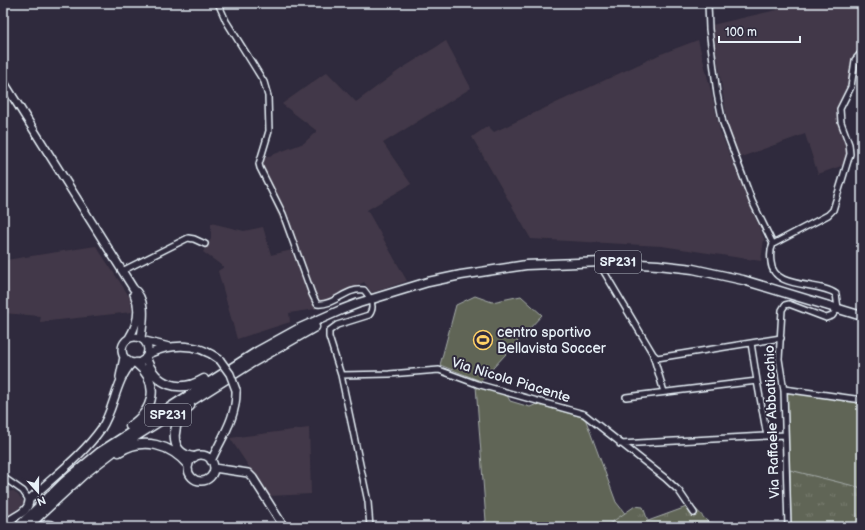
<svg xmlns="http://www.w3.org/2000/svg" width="865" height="530" viewBox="0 0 865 530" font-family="'Balsamiq Sans',sans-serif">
<defs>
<pattern id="park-tufts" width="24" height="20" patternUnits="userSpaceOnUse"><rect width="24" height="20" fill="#616557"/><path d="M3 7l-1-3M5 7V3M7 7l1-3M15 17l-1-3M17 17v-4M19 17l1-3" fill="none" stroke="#787c70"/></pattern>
</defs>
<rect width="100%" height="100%" fill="#2f2a3d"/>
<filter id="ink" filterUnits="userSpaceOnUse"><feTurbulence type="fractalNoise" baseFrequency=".025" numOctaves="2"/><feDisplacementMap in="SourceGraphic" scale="8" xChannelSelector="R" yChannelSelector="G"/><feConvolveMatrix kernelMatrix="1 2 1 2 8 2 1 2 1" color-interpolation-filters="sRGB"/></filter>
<g filter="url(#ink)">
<path fill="#433948" d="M776,3h86v52l-11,6 -2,22 -13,31 11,36 -3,15 -26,9 -13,-40 -67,24 -10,-32 -16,-101 65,-15z
M698,40l13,51 9,40 44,108 -3,22 -99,-15 -131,-7 -59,-102 16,-11 6,6 167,-78z
M446,41l25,47 -88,55 28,41 -44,26 40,71 -35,12 -8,-11 -49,27 -26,4 1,9 -53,17 -19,-68 6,-4 -21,-15 8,-13v-16l33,8 19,-4 8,28 21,-5 -36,-89 48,-18 13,-12 -35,-27 45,-32 29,30 45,-33z
M96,246l35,53 1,13 -92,10 1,-6 -38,-3v-54l3,1z
M309,428l2,66 -43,2 -38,-58z
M14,491l11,11 -11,11 -11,7v-28z"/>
<path fill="#616557" stroke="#a4aba8" d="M475,296l17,6 29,-6 21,19 -61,66 -41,-16 16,-60z
M476,386l31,9 3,6 20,6 7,-3 48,14 31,84 11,14 -18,11h-139l16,-6z
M787,392l75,11v93l-73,-15z"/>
<path fill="url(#park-tufts)" stroke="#a4aba8" d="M790,470l72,18v39h-71z
M692,505l16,17 21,5h-124l30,-21 8,1 5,14z"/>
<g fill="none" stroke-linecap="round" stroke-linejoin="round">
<g stroke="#e8f1f8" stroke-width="8">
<path id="street" d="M218,3l8,18 38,61 4,14 1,35 -10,33 1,4 23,46 29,80 5,10c18,2 29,-17 47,-14 6,7 12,16 5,25l-32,10 -8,6v6l12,38
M708,3l1,26 8,65 6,29 29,78 21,43c-3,6 -3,11 -2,18 2,28 48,19 65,32l2,14 -6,8 -6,2 -37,-14 -4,1 -3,5 -3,49 5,32 4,136
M773,244l55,-29 5,-5 17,-56 -1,-10 -8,-22 -1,-13 11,-22 4,-27 7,-8
M603,262v8l50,84 4,4 124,-20
M122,271l66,-33 6,1 11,5
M751,343l6,38
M653,355l11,37
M784,389l78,11
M626,397l131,-16 10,55
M620,444l165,-9
M3,477l20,14 6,9
M39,527c4,-4 8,-4 13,-3l2,3
M370,527l-2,-25 -27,-127 48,-1 50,-4 38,14 107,30 81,64 14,13 15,22"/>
</g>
<g stroke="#e8f1f8" stroke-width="10">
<path id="secondary" d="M3,81l130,207c15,13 10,33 8,50
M122 350a13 13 0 1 1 26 0a13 13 0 1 1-26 0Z
M129,338c8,-13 12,-29 5,-44
M145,341l24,6
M148,354c25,-11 50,-11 72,6
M120,377l4,-20
M188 468a13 13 0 1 1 26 0a13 13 0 1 1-26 0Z
M211,461c11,-24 26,-44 25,-71
M214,468l34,5 5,5 31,49
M3,527c6,-11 26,-12 26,-27 24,-23 53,-44 72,-71 14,-21 14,-48 31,-66"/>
</g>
<g stroke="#e8f1f8" stroke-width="11">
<path id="primary" d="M146,358c9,27 33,36 58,21
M190,406c-18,13 -24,48 4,51
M130,426c24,-16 31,-43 6,-63
M119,452c24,-16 52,-7 69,13
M18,527l46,-45 36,-30 158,-101 40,-22 43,-19 18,-7 69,-21 33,-7 65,-10 77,-3 55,3 35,4 50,11 119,36
M27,527l56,-52 39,-30 128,-81 65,-37"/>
</g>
<use href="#street" stroke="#2f2a3d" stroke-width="5"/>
<use href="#secondary" stroke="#2f2a3d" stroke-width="7"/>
<use href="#primary" stroke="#2f2a3d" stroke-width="8"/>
<g stroke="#e8f1f8" stroke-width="10" stroke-linecap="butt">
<path id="secondary-bridge" d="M220,360l10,14 6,16"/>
</g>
<use href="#secondary-bridge" stroke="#2f2a3d" stroke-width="7"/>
</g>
</g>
<defs>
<g id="stadium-ring" transform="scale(1)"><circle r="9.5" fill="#2f2a3d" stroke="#ffd166" stroke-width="1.5"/><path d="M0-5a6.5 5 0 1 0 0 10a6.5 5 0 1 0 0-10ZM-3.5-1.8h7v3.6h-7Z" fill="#ffd166"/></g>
</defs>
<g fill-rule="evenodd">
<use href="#stadium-ring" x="483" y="340"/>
</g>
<g text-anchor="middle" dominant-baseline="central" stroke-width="4" stroke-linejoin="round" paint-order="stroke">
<g fill="#2f2a3d" stroke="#b0b5c0" stroke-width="1">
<rect x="595" y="251" width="46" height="22" rx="3"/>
<rect x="145" y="404" width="46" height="22" rx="3"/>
</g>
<g font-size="13" font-weight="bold" fill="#e8f1f8">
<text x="618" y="262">SP231</text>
<text x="168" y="415">SP231</text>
</g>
<g font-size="14" fill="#e8f1f8" stroke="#2f2a3d" text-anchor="start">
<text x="497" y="332">centro sportivo<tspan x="497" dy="16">Bellavista Soccer</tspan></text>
</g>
<g font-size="14" fill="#e8f1f8" stroke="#2f2a3d">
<text transform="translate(511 380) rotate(17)">Via Nicola Piacente</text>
<text transform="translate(772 422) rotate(-92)">Via Raffaele Abbaticchio</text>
</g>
</g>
<rect width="865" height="530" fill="none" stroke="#2f2a3d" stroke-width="16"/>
<rect x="8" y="8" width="849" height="514" fill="none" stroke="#e8f1f8" stroke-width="1.5" filter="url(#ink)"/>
<g transform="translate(38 492) rotate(159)" stroke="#2f2a3d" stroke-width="3" paint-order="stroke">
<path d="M0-3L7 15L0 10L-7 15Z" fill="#e8f1f8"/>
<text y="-6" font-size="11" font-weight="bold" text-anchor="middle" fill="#e8f1f8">N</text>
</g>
<path d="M719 36v6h81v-6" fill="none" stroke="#e8f1f8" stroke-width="2"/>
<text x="725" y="36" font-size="12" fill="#e8f1f8" stroke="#2f2a3d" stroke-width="3" paint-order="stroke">100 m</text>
</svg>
